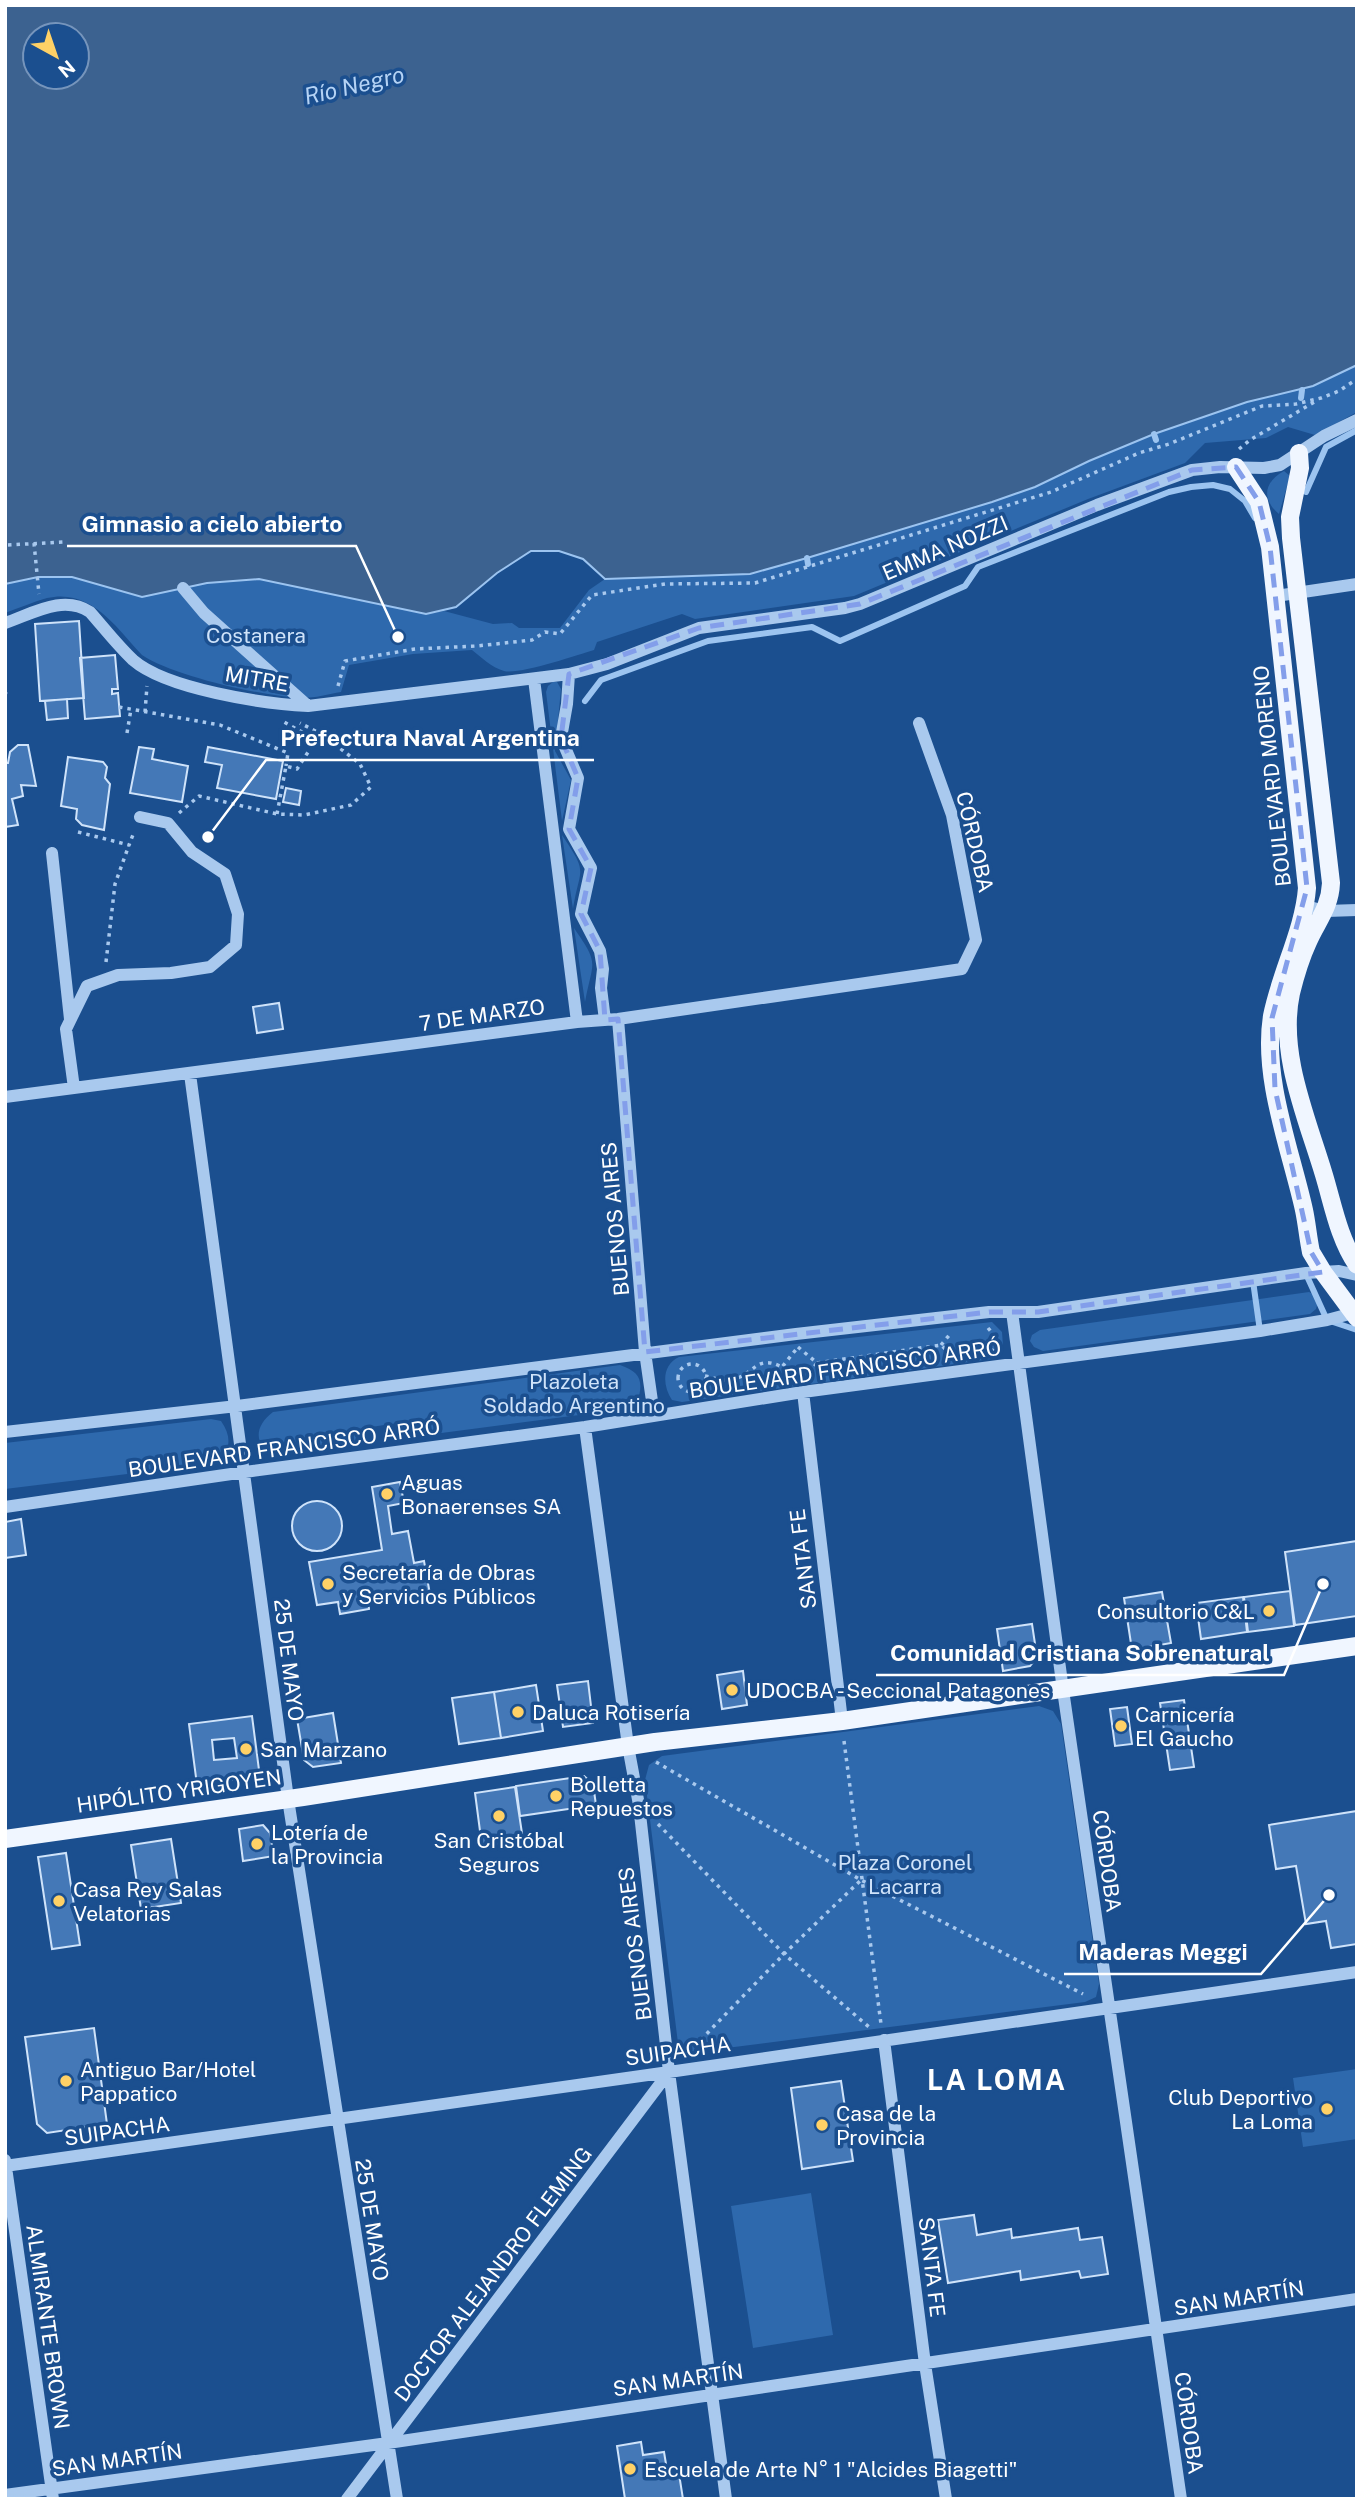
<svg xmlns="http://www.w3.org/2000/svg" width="1362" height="2504" viewBox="0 0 1362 2504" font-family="'Public Sans',sans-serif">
<rect width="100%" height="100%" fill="#1b4f8f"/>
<path fill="#2e69ad" d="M1357,365v47l-42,23 -27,-8 -22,11 -61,5 -20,20 -97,36 -234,97 -159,23 -13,-5 -85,28 -3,8c-17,5 -75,25 -90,21 -13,-4 -22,-13 -32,-21l-59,4 -64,11 -8,27c-12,2 -26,6 -38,6 -38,-1 -130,-22 -161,-43 -26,-28 -51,-67 -95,-57 -14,4 -28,10 -42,15v-29l33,-7h34l70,20 65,-14 52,-4 167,35 18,-3 49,13 19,-1 7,5h41l29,-38 16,-11 145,-5 57,-16 185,-56 43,-15 54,-26 65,-27 93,-32 66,-16z
M1284,471l6,5 -11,38c-18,-15 -15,-32 5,-43z
M553,682h4l4,7 -6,62 16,29 -9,41 -16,-129 2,-6z
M562,835c27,40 18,31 11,74z
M574,928c26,38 19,31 11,74z
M1309,1292l6,3 3,7 -2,7 -6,5 -267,37 -9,-4 -4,-6 2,-6 8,-5z
M992,1322l10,10 1,14 -12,13 -309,43 -10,-2c-10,-15 -10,-35 7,-43z
M620,1365c21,7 24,17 17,38l-12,6 -214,28 -7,-15 -46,7 -3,16 -76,10c-26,-7 -26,-28 -6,-43z
M211,1419l10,2c11,16 10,29 -4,42l-212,26v-46z
M1039,1706l14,5 8,13 38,260 -3,13 -11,5 -390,50 -11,-2 -6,-7 -33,-263 4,-15 13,-9z
M1357,2069v70l-54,8 -10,-69z
M811,2193l22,142 -80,13 -22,-142z"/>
<path fill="#3c6290" stroke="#9cc4f0" stroke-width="2" fill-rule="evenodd" d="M5,5h1352v360l-44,21 -66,16 -93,32 -65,27 -54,26 -43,15 -185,56 -57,16 -145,5 -22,-20 -24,-8h-28l-34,22 -41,34 -30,7 -167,-35 -52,4 -65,14 -70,-20h-34l-33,7zM35,35h42v42h-42z"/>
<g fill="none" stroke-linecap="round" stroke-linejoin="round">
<path stroke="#9cc4f0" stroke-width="6" d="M1301,398l1,-8
M1154,434l2,6
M1306,492l20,-45 31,-17
M807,558l1,6
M585,701l16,-21 107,-39 104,-14 28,14 125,-55 13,-19 191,-75 22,-5 22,-2 17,4 15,12 10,17
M1306,1274l21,46 30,10
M1253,1281l7,50"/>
</g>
<path fill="#4478b7" stroke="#cfe3fa" stroke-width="2" fill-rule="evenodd" d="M79,621l5,77 -44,3 -5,-77z
M115,655l3,34h-6v5l6,-1 2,23 -35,3 -5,-61z
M67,699l1,19 -21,2 -2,-19z
M18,745h10l8,41 -15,-1 2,11 -11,3 6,26 -13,2v-64h3l2,-11z
M139,747l15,2 -2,10 36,7 -6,36 -52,-9z
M208,747l75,14 -7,38 -59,-11 5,-23 -17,-3z
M68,757l35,5 4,5 -2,11 5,6 -6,46 -22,-5 -6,-6 1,-10 -16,-3z
M286,788l15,3 -2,14 -16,-3z
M279,1003l4,26 -26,4 -4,-26z
M400,1482l4,21 -16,3 4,28 16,-3 6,32 10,-2 7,39 -31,5 -2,-10 -30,5 1,9 -29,5 -2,-12 -21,3 -8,-43 73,-12 -10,-63z
M292 1526a25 25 0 1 1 50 0a25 25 0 1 1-50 0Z
M21,1519l5,36 -21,3v-36z
M1357,1541v75l-62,9 -10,-73z
M1290,1591l4,35 -46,6 -4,-35z
M1162,1592l9,51 -39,7 -8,-52z
M1243,1597l4,35 -46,7 -5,-36z
M1032,1624l5,33 -7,9 -27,5 -6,-42z
M743,1671l4,34 -25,4 -5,-34z
M588,1681l5,42 -30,4 -6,-42z
M536,1685l7,46 -42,7 -7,-46z
M494,1692l7,46 -42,6 -7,-46z
M1184,1700l10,67 -24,3 -10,-67z
M1127,1707l5,37 -17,2 -5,-37z
M333,1713l8,50 -28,4 -9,-7 -7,-41z
M252,1716l7,54 -6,7 -56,8 -8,-61zM234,1738l3,20 -23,2 -2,-20z
M584,1776l9,8 3,21 -76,11 -4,-30z
M515,1787l8,53 -41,6 -7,-53z
M1357,1811v133l-26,4 -5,-27 -20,3 -10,-58 -20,3 -7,-44z
M263,1825l7,8 4,23 -31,5 -4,-32z
M171,1839l10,64 -40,6 -10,-64z
M66,1853l14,92 -28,4 -14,-92z
M94,2028l13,96 -60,9 -10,-9 -12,-87z
M841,2081l12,80 -51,8 -11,-81z
M974,2215l3,20 34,-6 1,9 66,-10 2,12 22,-3 6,37 -27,4 -2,-7 -58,9 -1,-9 -72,12 -10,-63z
M641,2442l2,13 21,-3 4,24 11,-2 4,25h-58l-8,-53z"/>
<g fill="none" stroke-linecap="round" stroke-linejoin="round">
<path stroke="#a9c9ee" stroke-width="3.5" stroke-dasharray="3.5 5" stroke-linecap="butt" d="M1239,449l11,-9 66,-39
M34,543l5,51
M8,545l56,-3
M338,686l7,-25 70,-12 62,-3 55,-6 13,-8 15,2 32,-39 73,-11 90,-1 296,-91 88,-39 30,-9 93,-38 34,-2 25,-6 18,-7 18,-12
M5,695l1,-3
M119,707l101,18 68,28 -2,13
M145,712l2,-26
M127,733l4,-24
M179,813l20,-17 78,18 27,1 47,-10 20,-18 -11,-23 -37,-29 -23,-12
M277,814l9,-48 11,3 19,-29 -32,-18
M78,832l51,13 5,-13
M106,962l9,-78 14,-39
M988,1328l10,12 -6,11
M941,1345l10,-12
M798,1347l19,16 -16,20 -19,-16z
M817,1363l124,-18 12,11
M678 1378a14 14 0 1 1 28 0a14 14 0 1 1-28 0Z
M705,1376c10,2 20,6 29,3 21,-5 22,-25 48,-12
M844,1741l37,283
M656,1762l205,118 222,114
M658,1824l126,130 85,73
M689,2052l95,-98 77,-74"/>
<path stroke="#a9c9ee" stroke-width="12" d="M183,588l21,25 104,93
M1276,596l81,-12
M5,623c27,-9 58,-29 85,-11 14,16 28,34 43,48 33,29 131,44 175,46l261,-32 38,-10 92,-36 146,-20 15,-4 237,-99 95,-35 28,-3 44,1 16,-3 44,-29 33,-16
M569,674l-2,30 -6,34 17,40 -9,51 22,39 -10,46 19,37 3,18 -2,19 4,32
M534,679l43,343
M52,853l18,166
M1305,906l21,5 31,-1
M618,1019l27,333 9,63
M190,1074l98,725 109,700
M74,1088l-8,-59 21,-43 31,-11 53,-2 39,-6 26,-22 2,-31 -13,-40 -33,-22 -24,-29 -28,-6
M5,1097l572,-75 41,-3 344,-50 14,-29 -24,-125 -33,-92
M1012,1312l51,378 118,809
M803,1392l39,329
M585,1427l43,319 11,59 30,267 57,427
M5,1432l232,-26 559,-72 193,-22h49l268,-39 33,-2 18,4
M5,1507l240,-35 340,-45 218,-35 457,-61 67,-11 30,-8
M884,2040l41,324 21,135
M5,2160l48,339
M5,2166l664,-94 688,-100
M5,2495l383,-52 969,-144
M347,2499l322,-427"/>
<path stroke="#f0f6ff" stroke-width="18" d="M1299,453l1,15 -10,49 1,21 40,345c-1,25 -14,38 -23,59 -7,15 -13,35 -17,51 -13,60 16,125 33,182 9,30 15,64 33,90
M1236,467l23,35 11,45 37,341c-3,42 -27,86 -35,128 -10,62 19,135 32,194 3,14 4,28 7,42l12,20 34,46
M5,1839l298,-42 352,-55 187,-21 515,-75"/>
</g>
<path fill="none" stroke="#839eea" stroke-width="5" stroke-dasharray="14 9" stroke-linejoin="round" d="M1236,467l23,35 11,45 37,341 -35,130 3,71 36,163 12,20 -285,40h-49l-344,40 -27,-333 -13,1 -5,-69 -19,-37 10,-46 -22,-39 9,-51 -17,-40 8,-64 130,-46 161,-24 332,-134z"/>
<g fill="#ffd166" stroke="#1b4f8f" stroke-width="2.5">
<circle cx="387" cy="1494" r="7"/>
<circle cx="328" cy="1584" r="7"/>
<circle cx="1269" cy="1611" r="7"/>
<circle cx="732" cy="1690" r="7"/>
<circle cx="518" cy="1712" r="7"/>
<circle cx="1121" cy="1726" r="7"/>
<circle cx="246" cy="1749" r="7"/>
<circle cx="556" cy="1796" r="7"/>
<circle cx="499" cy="1816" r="7"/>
<circle cx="257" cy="1844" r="7"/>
<circle cx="59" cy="1901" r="7"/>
<circle cx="66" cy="2081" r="7"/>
<circle cx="1327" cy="2109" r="7"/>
<circle cx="822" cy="2125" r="7"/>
<circle cx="630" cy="2469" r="7"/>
</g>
<g text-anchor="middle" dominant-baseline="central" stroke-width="7" stroke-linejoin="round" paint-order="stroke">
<g font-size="21" fill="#fff" stroke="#1b4f8f">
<text transform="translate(945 548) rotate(-23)">EMMA NOZZI</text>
<text transform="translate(257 679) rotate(10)">MITRE</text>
<text transform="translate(1272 776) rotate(-96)">BOULEVARD MORENO</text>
<text transform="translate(975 842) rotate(77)">CÓRDOBA</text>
<text transform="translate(482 1015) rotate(-8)">7 DE MARZO</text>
<text transform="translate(615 1219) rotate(-95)">BUENOS AIRES</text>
<text transform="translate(845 1369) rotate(-8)">BOULEVARD FRANCISCO ARRÓ</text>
<text transform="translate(284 1448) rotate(-8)">BOULEVARD FRANCISCO ARRÓ</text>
<text transform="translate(803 1559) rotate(-97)">SANTA FE</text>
<text transform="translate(289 1660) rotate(83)">25 DE MAYO</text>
<text transform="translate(179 1791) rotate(-8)">HIPÓLITO YRIGOYEN</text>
<text transform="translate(1107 1861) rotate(82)">CÓRDOBA</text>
<text transform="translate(635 1944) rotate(-97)">BUENOS AIRES</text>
<text transform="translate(678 2051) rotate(-8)">SUIPACHA</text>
<text transform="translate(117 2131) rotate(-8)">SUIPACHA</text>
<text transform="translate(372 2220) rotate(81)">25 DE MAYO</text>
<text transform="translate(932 2267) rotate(83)">SANTA FE</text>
<text transform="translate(493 2274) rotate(-53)">DOCTOR ALEJANDRO FLEMING</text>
<text transform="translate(1239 2298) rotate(-9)">SAN MARTÍN</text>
<text transform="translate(48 2327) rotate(82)">ALMIRANTE BROWN</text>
<text transform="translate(678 2380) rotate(-8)">SAN MARTÍN</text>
<text transform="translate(1189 2423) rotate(82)">CÓRDOBA</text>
<text transform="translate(117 2460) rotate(-8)">SAN MARTÍN</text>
</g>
<g font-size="21" fill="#cfe3fa" stroke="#1b4f8f">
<text x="256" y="635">Costanera</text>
<text x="574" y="1381">Plazoleta<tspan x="574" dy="24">Soldado Argentino</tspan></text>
<text x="905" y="1862">Plaza Coronel<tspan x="905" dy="24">Lacarra</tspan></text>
</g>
<g font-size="21" fill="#fff" stroke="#1b4f8f" text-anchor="start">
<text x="401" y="1482">Aguas<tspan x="401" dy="24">Bonaerenses SA</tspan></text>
<text x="342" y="1572">Secretaría de Obras<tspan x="342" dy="24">y Servicios Públicos</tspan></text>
<text x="1255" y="1611" text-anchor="end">Consultorio C&amp;L</text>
<text x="746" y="1690">UDOCBA - Seccional Patagones</text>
<text x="532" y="1712">Daluca Rotisería</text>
<text x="1135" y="1714">Carnicería<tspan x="1135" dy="24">El Gaucho</tspan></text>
<text x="260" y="1749">San Marzano</text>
<text x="570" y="1784">Bolletta<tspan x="570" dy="24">Repuestos</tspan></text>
<text x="271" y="1832">Lotería de<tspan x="271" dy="24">la Provincia</tspan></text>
<text x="499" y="1840" text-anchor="middle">San Cristóbal<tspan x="499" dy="24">Seguros</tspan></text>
<text x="73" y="1889">Casa Rey Salas<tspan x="73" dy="24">Velatorias</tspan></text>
<text x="80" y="2069">Antiguo Bar/Hotel<tspan x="80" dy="24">Pappatico</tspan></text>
<text x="1313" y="2097" text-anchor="end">Club Deportivo<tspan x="1313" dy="24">La Loma</tspan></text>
<text x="836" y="2113">Casa de la<tspan x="836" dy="24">Provincia</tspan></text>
<text x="644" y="2469">Escuela de Arte N° 1 "Alcides Biagetti"</text>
</g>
<g font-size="23" font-style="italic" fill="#b5d3f5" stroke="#1b4f8f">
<text transform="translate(354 85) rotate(-13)">Río Negro</text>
</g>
<g font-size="28" font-weight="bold" letter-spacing="2" fill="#fff" stroke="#1b4f8f">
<text x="997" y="2079">LA LOMA</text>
</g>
</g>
<path fill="none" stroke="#fff" stroke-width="2.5" d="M398 637L356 546H67M208 837L266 760H594M1323 1584L1284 1675H876M1329 1895L1261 1974H1064"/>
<g fill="#fff" stroke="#1b4f8f" stroke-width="2.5">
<circle cx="398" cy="637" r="7"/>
<circle cx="208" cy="837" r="7"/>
<circle cx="1323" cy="1584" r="7"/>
<circle cx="1329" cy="1895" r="7"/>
</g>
<g font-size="23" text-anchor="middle" font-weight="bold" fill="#fff" stroke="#1b4f8f" stroke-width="7" stroke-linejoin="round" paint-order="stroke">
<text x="212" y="532">Gimnasio a cielo abierto</text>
<text x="430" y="746">Prefectura Naval Argentina</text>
<text x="1080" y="1661">Comunidad Cristiana Sobrenatural</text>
<text x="1163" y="1960">Maderas Meggi</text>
</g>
<rect width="1362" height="2504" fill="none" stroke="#ffffff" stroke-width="14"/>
<g transform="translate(56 56) rotate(140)"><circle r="33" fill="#1b4f8f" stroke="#7695bc" stroke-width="2"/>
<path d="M0-5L12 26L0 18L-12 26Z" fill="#ffd166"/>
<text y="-10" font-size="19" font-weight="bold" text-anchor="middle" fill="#ffffff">N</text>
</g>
</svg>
